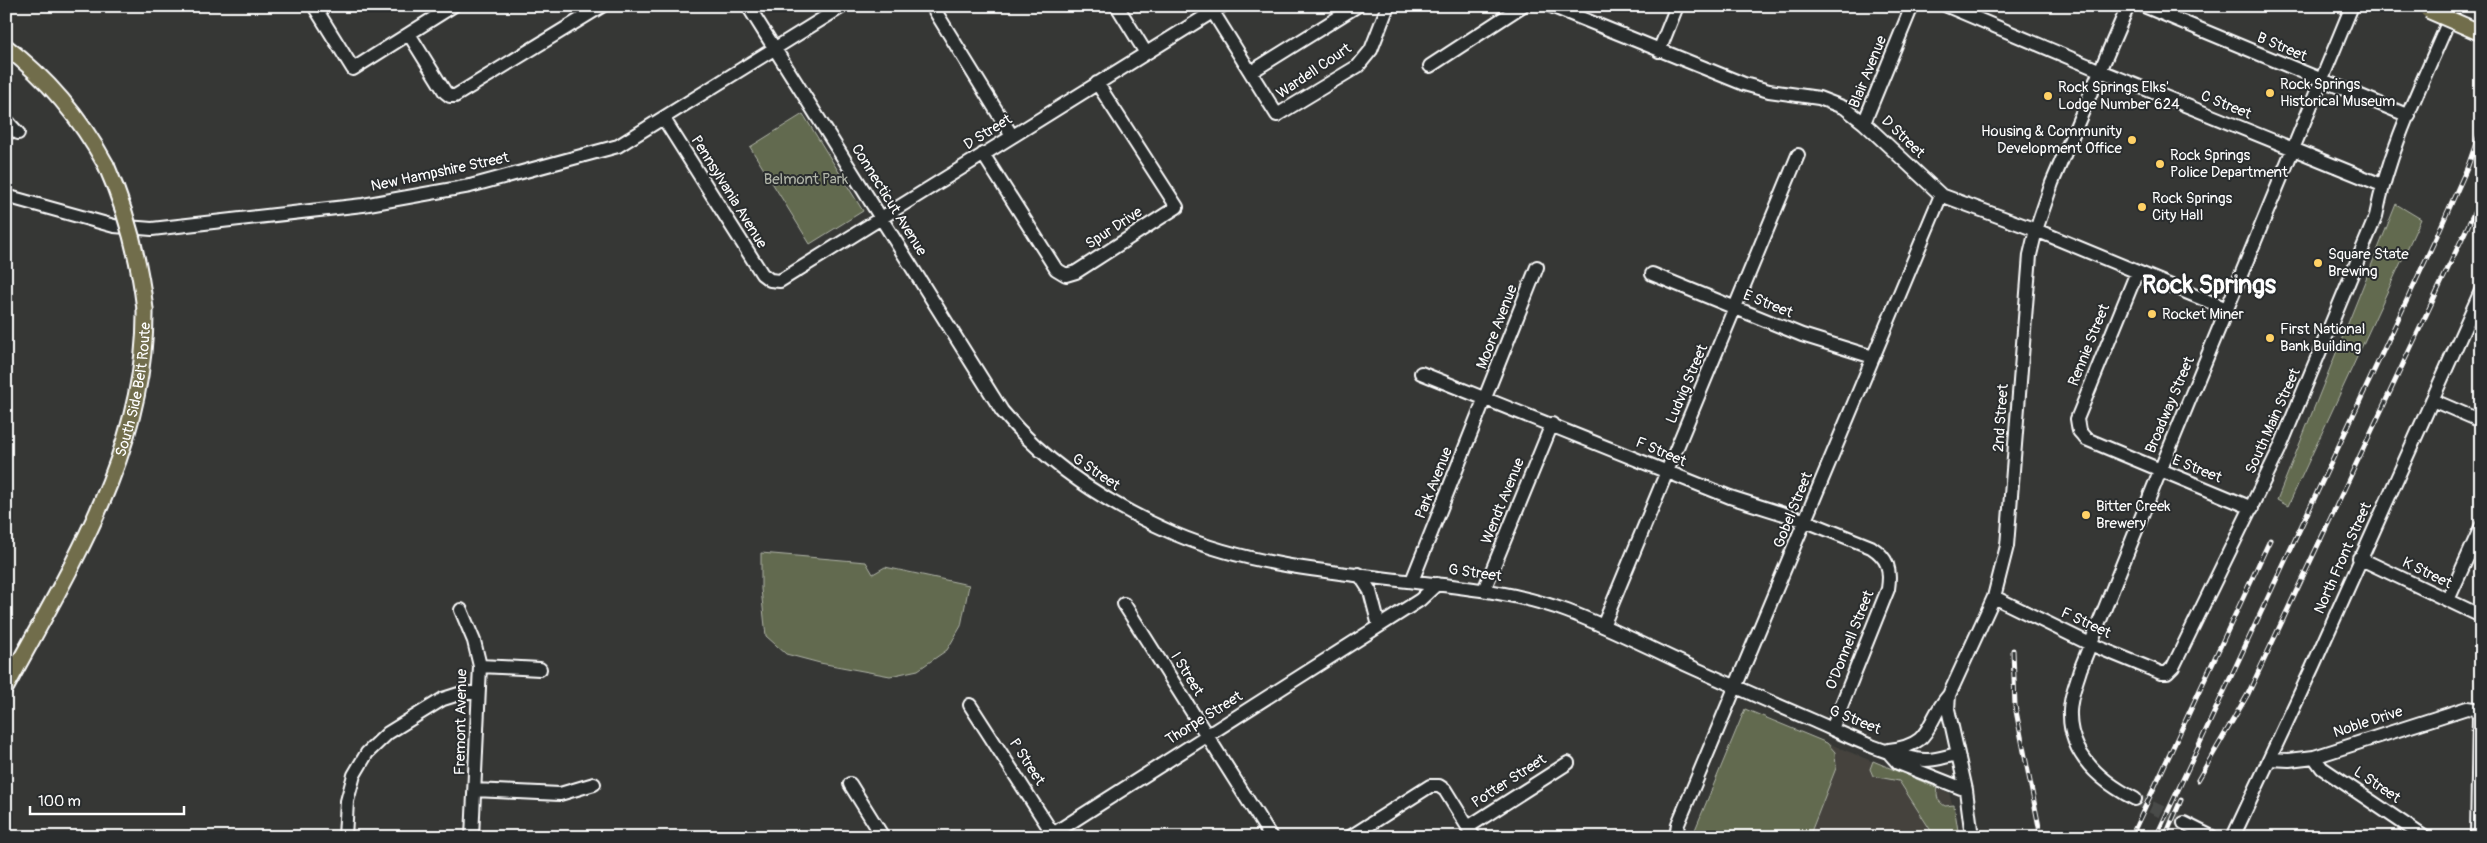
<svg xmlns="http://www.w3.org/2000/svg" width="2487" height="843" viewBox="0 0 2487 843" font-family="Pangolin,sans-serif">
<rect width="100%" height="100%" fill="#363735"/>
<filter id="ink" filterUnits="userSpaceOnUse"><feTurbulence type="fractalNoise" baseFrequency=".02" numOctaves="2"/><feDisplacementMap in="SourceGraphic" scale="10" xChannelSelector="R" yChannelSelector="G"/><feConvolveMatrix kernelMatrix="1 2 1 2 8 2 1 2 1" color-interpolation-filters="sRGB"/></filter>
<g filter="url(#ink)">
<path fill="#44433d" d="M1745,709l204,84 9,31 1,13h-267z"/>
<path fill="#626a50" stroke="#b0b4a8" d="M803,114l60,97 -53,33 -60,-97z
M2396,204l25,15 -133,287 -11,-6z
M761,553l105,9 7,12 12,-7 84,18 -8,41 -14,24 -29,20 -28,6 -70,-13 -34,-9 -20,-18 -5,-47z
M1745,709l82,34 8,9 1,16 -27,69h-117z
M1873,761l65,27c-2,8 -1,13 7,18l9,-1 5,32h-24l-36,-56 -26,-5 -3,-7z"/>
<g fill="none" stroke-linecap="round" stroke-linejoin="round">
<path stroke="#4a4b49" stroke-width="12" stroke-dasharray="12 6" stroke-linecap="butt" d="M2135,799l49,24"/>
<g stroke="#fff" stroke-width="16">
<path id="minor" d="M314,6l39,63 100,-63
M748,6l254,405c47,56 107,94 173,123 78,33 165,39 249,49 48,5 97,11 143,28 37,14 73,32 109,49 46,21 92,41 138,61 32,14 67,32 102,38 14,3 28,-2 41,-5
M932,6l80,130
M1117,6l29,47
M1551,6l193,78 25,7 50,7 26,10 19,15 77,72 95,35 191,79
M1947,6l154,65 281,114
M2144,6l265,110
M1213,12l64,103 81,-49 13,-16 17,-44
M409,34l36,58 5,4h5l147,-90
M1659,51l18,-45
M1430,66l92,-60
M1251,72l106,-66
M664,119l98,155 8,6 10,1 442,-275
M6,120l12,13
M1864,123l48,-117
M983,154l73,115 10,6 10,-3 101,-65 -80,-124
M6,196l108,30 38,3 211,-24 107,-19 148,-40 225,-140
M2137,272l-60,147 2,12 7,8 166,69
M1652,274l150,61 71,22
M1421,373l309,124 76,24 65,26c17,11 20,22 17,42l-56,140
M2432,400l49,21
M2359,558l122,58
M1359,574l11,17 9,35
M1412,581l125,-314
M1484,590l68,-166
M1994,597l96,47 71,29h6l6,-6 106,-217 97,-234c14,-73 51,-142 79,-210
M2448,600l33,-73
M1124,604l147,233
M461,610l13,31 6,25 -8,171
M1603,626l195,-471
M480,666l60,3
M970,705l85,132
M1889,750c46,-6 35,-27 60,-55
M1890,754l8,9 68,27
M2314,757l8,11 102,69
M2270,759l19,1 25,-3 153,-49 7,1 5,6 -2,122
M850,784l33,53
M475,790l85,4 34,-10
M2135,799c-33,-17 -65,-43 -65,-84 -1,-15 6,-31 10,-45l80,-199 192,-465
M2184,823l28,14
M1468,827l100,-64
M345,837l2,-36 7,-26 13,-22 21,-20 55,-34 19,-6h16
M1048,837l372,-237 17,-16
M1350,837l80,-51h9l6,4 29,47
M1676,837l2,-13 263,-629
M1972,837l-6,-47 -18,-81 1,-14 45,-98 13,-51 23,-291 6,-25 16,-47 76,-177
M2233,837l80,-171 168,-375"/>
</g>
<g stroke="#fff" stroke-width="19">
<g id="major">
<path d="M6,47c42,32 75,72 100,118"/>
<path id="s1" d="M6,687c64,-119 141,-238 139,-378"/>
</g>
</g>
<use href="#minor" stroke="#2a2d2e" stroke-width="12"/>
<use href="#major" stroke="#716d4b" stroke-width="15"/>
<g stroke="#fff" stroke-width="5">
<path id="rail" d="M2013,650l2,56 26,131
M2198,780l50,-86 233,-496
M2131,837l139,-297
M2156,837l279,-597 33,-74 13,-37
M2165,837l16,-37"/>
</g>
<use href="#rail" stroke="#2a2d2e" stroke-width="3" stroke-dasharray="9" stroke-linecap="butt"/>
<g stroke="#fff" stroke-width="19" stroke-linecap="butt">
<path id="major-bridge" d="M2428,10l53,23
M106,165c21,47 33,93 39,144"/>
</g>
<use href="#major-bridge" stroke="#716d4b" stroke-width="15"/>
</g>
</g>
<g fill="#ffd166" stroke="#2a2d2e" stroke-width="2">
<circle cx="2270" cy="93" r="5"/>
<circle cx="2048" cy="96" r="5"/>
<circle cx="2132" cy="140" r="5"/>
<circle cx="2160" cy="164" r="5"/>
<circle cx="2142" cy="207" r="5"/>
<circle cx="2318" cy="263" r="5"/>
<circle cx="2152" cy="314" r="5"/>
<circle cx="2270" cy="338" r="5"/>
<circle cx="2086" cy="515" r="5"/>
</g>
<g text-anchor="middle" dominant-baseline="central" stroke-width="4" stroke-linejoin="round" paint-order="stroke">
<g font-size="15" fill="#fff" stroke="#2a2d2e">
<text transform="translate(2282 47) rotate(23)">B Street</text>
<text transform="translate(1314 71) rotate(-34)">Wardell Court</text>
<text transform="translate(1868 72) rotate(-68)">Blair Avenue</text>
<text transform="translate(2226 105) rotate(22)">C Street</text>
<text transform="translate(988 132) rotate(-32)">D Street</text>
<text transform="translate(1903 137) rotate(44)">D Street</text>
<text transform="translate(440 172) rotate(-12)">New Hampshire Street</text>
<text transform="translate(729 192) rotate(58)">Pennsylvania Avenue</text>
<text transform="translate(889 200) rotate(58)">Connecticut Avenue</text>
<text transform="translate(1114 228) rotate(-33)">Spur Drive</text>
<text transform="translate(1768 304) rotate(22)">E Street</text>
<text transform="translate(1497 327) rotate(-69)">Moore Avenue</text>
<text transform="translate(2089 345) rotate(-68)">Rennie Street</text>
<text transform="translate(1687 384) rotate(-67)">Ludvig Street</text>
<text stroke="none"><textPath href="#s1" startOffset="326">South Side Belt Route</textPath></text>
<text transform="translate(2170 405) rotate(-67)">Broadway Street</text>
<text transform="translate(2001 418) rotate(-86)">2nd Street</text>
<text transform="translate(2273 421) rotate(-66)">South Main Street</text>
<text transform="translate(1661 452) rotate(23)">F Street</text>
<text transform="translate(2197 469) rotate(22)">E Street</text>
<text transform="translate(1096 472) rotate(34)">G Street</text>
<text transform="translate(1434 483) rotate(-68)">Park Avenue</text>
<text transform="translate(1503 501) rotate(-68)">Wendt Avenue</text>
<text transform="translate(1793 510) rotate(-68)">Gobel Street</text>
<text transform="translate(2343 558) rotate(-66)">North Front Street</text>
<text transform="translate(1475 573) rotate(8)">G Street</text>
<text transform="translate(2427 573) rotate(26)">K Street</text>
<text transform="translate(2086 623) rotate(25)">F Street</text>
<text transform="translate(1850 640) rotate(-68)">O'Donnell Street</text>
<text transform="translate(1187 674) rotate(58)">I Street</text>
<text transform="translate(1204 718) rotate(-32)">Thorpe Street</text>
<text transform="translate(1855 720) rotate(22)">G Street</text>
<text transform="translate(461 722) rotate(-89)">Fremont Avenue</text>
<text transform="translate(2368 722) rotate(-18)">Noble Drive</text>
<text transform="translate(1027 762) rotate(57)">P Street</text>
<text transform="translate(1509 781) rotate(-33)">Potter Street</text>
<text transform="translate(2377 785) rotate(34)">L Street</text>
</g>
<g font-size="15" fill="#fff" stroke="#2a2d2e" text-anchor="start">
<text x="2280" y="84">Rock Springs<tspan x="2280" dy="17">Historical Museum</tspan></text>
<text x="2058" y="87">Rock Springs Elks'<tspan x="2058" dy="17">Lodge Number 624</tspan></text>
<text x="2122" y="131" text-anchor="end">Housing &amp; Community<tspan x="2122" dy="17">Development Office</tspan></text>
<text x="2170" y="155">Rock Springs<tspan x="2170" dy="17">Police Department</tspan></text>
<text x="2152" y="198">Rock Springs<tspan x="2152" dy="17">City Hall</tspan></text>
<text x="2328" y="254">Square State<tspan x="2328" dy="17">Brewing</tspan></text>
<text x="2162" y="314">Rocket Miner</text>
<text x="2280" y="329">First National<tspan x="2280" dy="17">Bank Building</tspan></text>
<text x="2096" y="506">Bitter Creek<tspan x="2096" dy="17">Brewery</tspan></text>
</g>
<g font-size="15" fill="#b0b4a8" stroke="#2a2d2e">
<text x="806" y="179">Belmont Park</text>
</g>
<g font-size="25" font-weight="bold" fill="#fff" stroke="#2a2d2e">
<text x="2209" y="285">Rock Springs</text>
</g>
</g>
<rect width="2487" height="843" fill="none" stroke="#2a2d2e" stroke-width="25"/>
<rect x="12" y="12" width="2462" height="818" fill="none" stroke="#fff" stroke-width="2" filter="url(#ink)"/>
<path d="M30 806v8h154v-8" fill="none" stroke="#ffffff" stroke-width="2.5"/>
<text x="38" y="806" font-size="15" fill="#ffffff" stroke="#2a2d2e" stroke-width="4" paint-order="stroke">100 m</text>
</svg>
